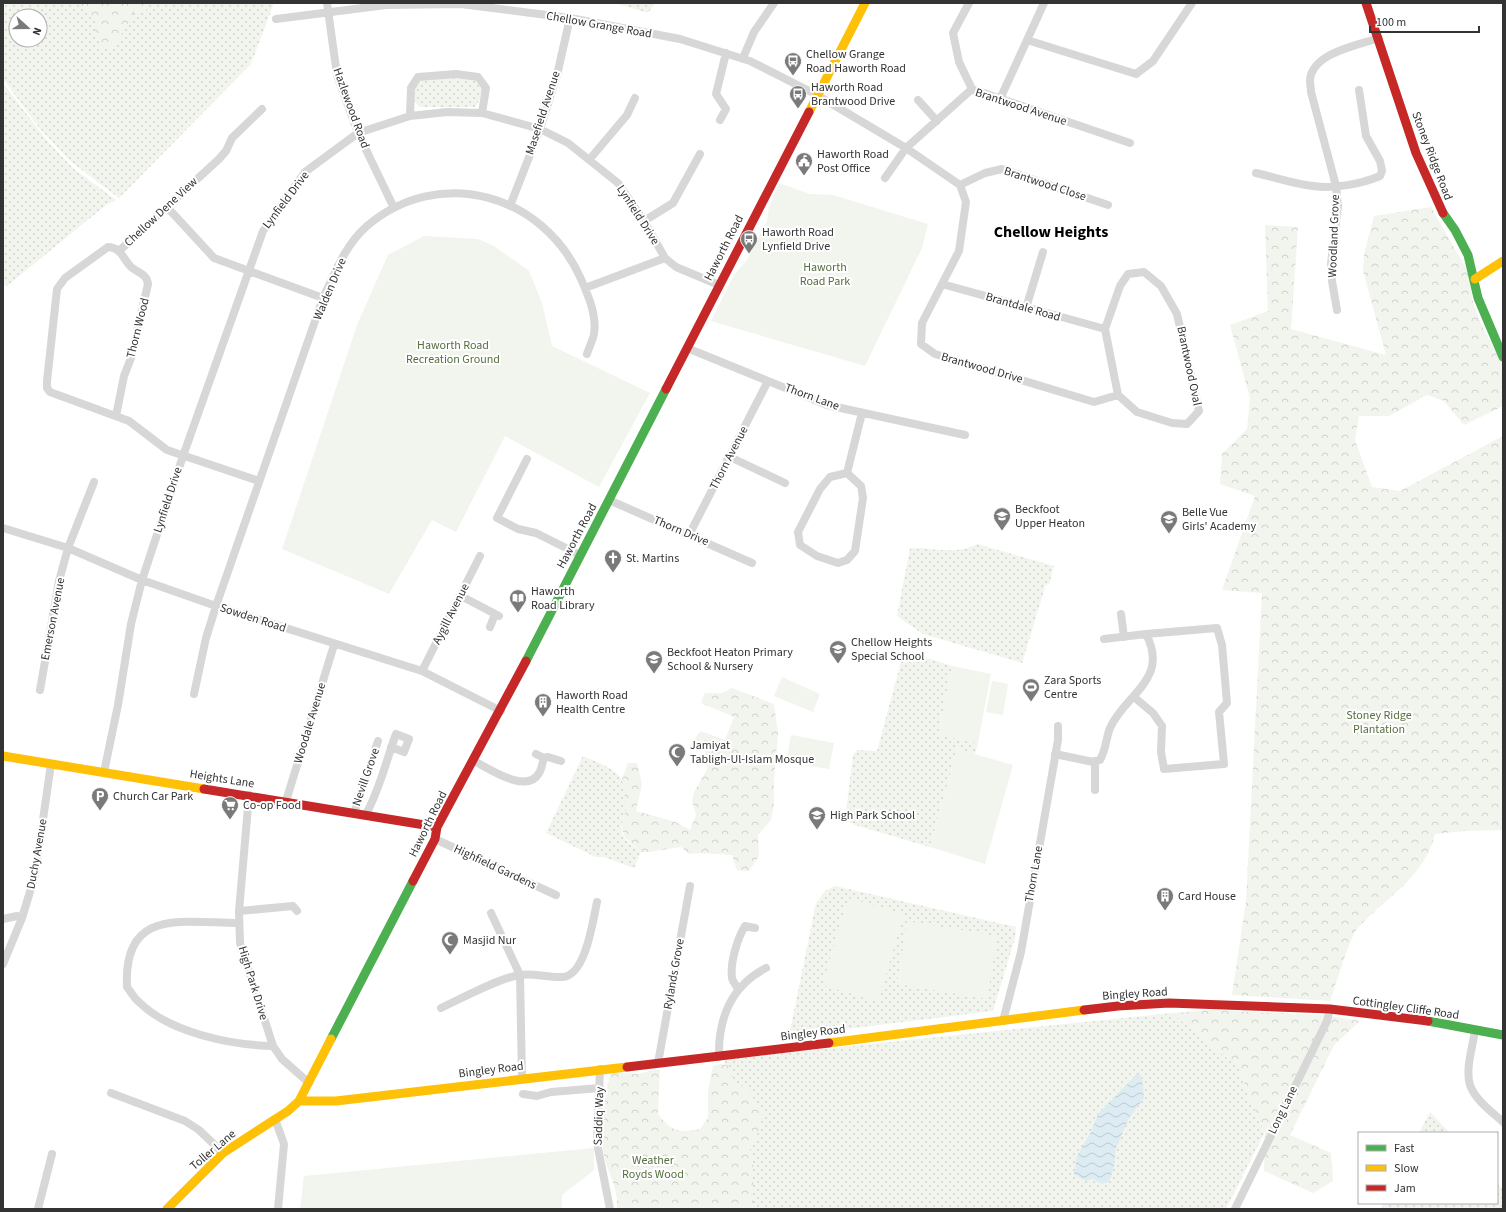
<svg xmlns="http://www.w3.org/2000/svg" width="1506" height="1212" viewBox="0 0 1506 1212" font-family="'Source Sans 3',sans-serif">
<defs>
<pattern id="grass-dots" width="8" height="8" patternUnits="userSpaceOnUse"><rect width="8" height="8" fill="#f1f5ed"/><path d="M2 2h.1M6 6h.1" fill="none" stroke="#cfd2cc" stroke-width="1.8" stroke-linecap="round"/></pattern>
<pattern id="forest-crowns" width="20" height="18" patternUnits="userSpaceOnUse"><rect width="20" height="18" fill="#f1f5ed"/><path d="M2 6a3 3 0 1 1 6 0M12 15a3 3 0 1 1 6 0" fill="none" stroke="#cfd2cc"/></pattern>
<pattern id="water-waves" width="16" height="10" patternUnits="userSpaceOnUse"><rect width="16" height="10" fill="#ddebf3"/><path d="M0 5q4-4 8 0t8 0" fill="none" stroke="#becad1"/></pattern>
</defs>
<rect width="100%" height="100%" fill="#fff"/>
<path fill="url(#grass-dots)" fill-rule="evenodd" d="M3,3h271l-23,61 -132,134 -49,-37 -30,-32 -37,-50zM16,16h24v24h-24z
M615,3h40l-7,10z
M455,78l21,3 6,9 -2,9 -5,8h-55l-6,-6v-13l6,-8z
M3,83l42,55 29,31 42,31 -10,5 -99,81 -4,-2z
M977,544l77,22 -5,19 -3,-1 -24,79 -99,-29 -26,-18 13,-68c23,-1 45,8 67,-4z
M904,651l48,15 -14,69 40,8 -3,11 -18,-5 -27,98 -75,-22 -10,-5 8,-65 4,-5 20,1z
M583,756c28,12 46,16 43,53 -1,11 -8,14 -3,27 3,6 13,12 18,16l-7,16 -30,-11h-8l-50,-24z
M835,886l181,41 -1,11 -22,73 -204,25 27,-133 9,-12z
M1172,1013l66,54 18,48 9,17 -39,77h-515l14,-150z
M1430,1112l20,21h-31z
M1497,1184l6,6v19h-122l3,-6h113z"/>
<path fill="url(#forest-crowns)" d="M79,3h68l-1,9 -11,-1 -20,35 -14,4 -1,-7 -5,-6v-15z
M1431,207l35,61 5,18 1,13 9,25 22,42v40l-39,19 -20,-24 -17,-6 -38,21h-30l-4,24 17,47 28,4 103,-55v394l-38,1 -30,3c-11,45 -50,63 -78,95 -7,8 -22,58 -27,72l-98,-6 14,-94 16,-308 -40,-3 33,-94 -35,-12 2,-30 25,-25 3,-31 -20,-73 38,-14 -3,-86 33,2 -7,102 95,26 -23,-84 1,-17 10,-38z
M732,688l42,16 4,30 -4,45v25l-3,16 -13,15 1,21 -10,15 -12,-1 -5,-15 -32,-2 -11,1 -8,-7 -32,5h-8l-17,-15 -3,-13 5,-14 -2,-21 -2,-10 6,-16h9l5,21 -6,27 40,11 14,8 6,-15 -4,-14 2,-9 13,-22 -1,-17 -11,-15 6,-7 24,9 9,-23 -33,-14 4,-10h17z
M1212,1010l113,5 35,6 -26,24 -44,90 41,18 2,28 -20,12 -49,-22 1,-39 -9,-17 -18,-48 -66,-54z
M721,1064l8,2 6,17 11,4 17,25 -2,14 -11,23 3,17v40l-5,3h-131c2,-21 -9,-34 -13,-54 -6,-25 1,-56 6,-81 9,-4 21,2 32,-1 7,-1 10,-4 18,-3l-2,44c14,18 21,19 42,15l8,-11v-27l5,-25z"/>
<path fill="#f1f5ed" d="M779,183l31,11 23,1 95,29 -6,24 -57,118 -154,-45 23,-46 13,-15 20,-39 2,-14z
M424,236l54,3 16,7 35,25 13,32 10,43 98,47 -51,94 -94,-51 -49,96 -24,-12 -43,74 -107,-45 75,-224 31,-70z
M952,666l39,8 -13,69 -40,-8z
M782,677l38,17 -7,18 -39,-16z
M992,681l16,3 -5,31 -17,-3z
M791,735l43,8 -5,26 -43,-7z
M957,749l56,16 -28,99 -55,-17z
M848,898l56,16 -26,88 -56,-17z
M907,921l91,15 -11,63 -90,-15z
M594,1148v22l-32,25v14h-262l4,-33z"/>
<path fill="url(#water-waves)" d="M1138,1073l4,4 2,21 -15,20 -13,30 -2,17 -3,12 -3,5 -6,2 -9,-5 -7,2 -12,-7 3,-18 14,-24 7,-18z"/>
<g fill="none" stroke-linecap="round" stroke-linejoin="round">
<path stroke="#d7d7d7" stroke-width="8" d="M327,3l10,72 21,58 36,75
M969,3l-16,30 6,29 13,27
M276,19l110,-14 75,-1 109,14 110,21 70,22 67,34 89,53 54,37 6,17 -7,49 -37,72 -1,21 14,10 159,48 24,-7
M1027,40l109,34 17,-13 39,-58
M743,58l11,-26 20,-29
M1000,99l44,-96
M918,100l19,21
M410,116l1,-28 7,-11 38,-3 22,3 8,11 -4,25
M720,120l6,-11 -10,-15 10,-41
M589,160l38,-45 8,-17
M1256,173c18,4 38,11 57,13 21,3 48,-2 67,-10l2,-5 -2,-10 -14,-25 -7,-46
M885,178l21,-30 66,-59 158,54
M960,185l25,-12 17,-4 106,36
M510,206l30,-77 17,-54 13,-57
M167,207l47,51 109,40
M644,221l29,-18 27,-49
M119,251l100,-92 7,-8 6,-13 30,-29
M1144,272l17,14 16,28 22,97 -12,13 -15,-1 -35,-11 -19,-17 -13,-66 15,-43 8,-12z
M942,284l163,45
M585,288l80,-30
M1026,308l17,-56
M1337,310l-5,-29 -1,-17 7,-58 -2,-20 -25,-94c0,-4 -1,-8 -1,-12 2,-27 48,-35 69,-42
M687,348l140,57 138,30
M116,416l8,-40 7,-18 17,-74c-1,-10 -10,-11 -17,-17 -8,-8 -10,-20 -23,-20l-43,31 -8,11 -10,92v7l3,4 79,29 38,29 92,31
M730,457l55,26
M527,459l-30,59 21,11 18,4 44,22
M847,473l-17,4 -10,12 -22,43 2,13 17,11 21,7 9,-3 8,-9 8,-53 -2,-12 -14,-13 15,-60
M609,500l143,63
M3,528l65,20 74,32 74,26 206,65 79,40
M689,535l79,-154
M461,596l38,20
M1121,614l3,23
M490,627l5,-13
M422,671l58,-115
M40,690l19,-109 9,-33 26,-66
M194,694l12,-56 10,-32 107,-308c12,-25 22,-53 44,-72 72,-61 176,-33 214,53 7,16 16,36 13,55 -1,6 -5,13 -7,20
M1134,697l19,16 9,13 -1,26 3,17 60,-5 -5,-52 8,-9 -5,-58 -5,-17 -71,6
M536,754l8,4
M1055,754l38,8 7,-2c6,-10 6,-22 10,-32 15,-34 60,-48 36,-94l-42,5
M474,761c14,7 53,34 65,12 3,-4 3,-10 5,-15l4,-1 13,4
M104,772l14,-67 13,-81 11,-44 41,-124 80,-225 42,-59 53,-39 52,-17 37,-4 35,1 58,16 28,14 50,40 26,38 21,37 11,9 43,18
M1095,790v-29
M249,795l-10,116 1,32 33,103 9,13 27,24
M286,801l48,-156
M354,813l24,-72
M366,814c14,-25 20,-53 30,-80l13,5 -5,13 -13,-5
M435,839l121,56
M239,911l54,-5 4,5
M491,913l29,62 2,103
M3,919l14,-3 5,2
M239,923c-57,0 -116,-16 -112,64 4,5 7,11 12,15 31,31 92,43 134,44
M3,964l19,-46 13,-43 16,-111
M738,989c-2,-4 -5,-7 -6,-11 -2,-15 5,-39 13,-52l10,2
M441,1008c19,-9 60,-31 79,-33 14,-2 29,3 43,2 23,-2 30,-57 34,-75
M1003,1021l18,-69 37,-212v-14
M1475,1030c-2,16 -10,39 -5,55 5,15 22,27 33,37
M719,1057c-1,-38 12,-71 47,-89
M658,1063l32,-177
M600,1069l-3,74 13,66
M111,1093l74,28 14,9 24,23
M523,1094l14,2 14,-4 49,-4
M275,1119l9,25 -6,65
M38,1209l14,-55
M1235,1209l92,-188 3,-12"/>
<path stroke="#4caf50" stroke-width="9" d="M1443,213l12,17 13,25 10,43 25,59
M526,661l140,-272
M1428,1021l75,14
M331,1039l82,-158"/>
<path stroke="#ffc107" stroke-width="9" d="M809,112l56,-109
M1475,279l28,-18
M3,756l201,33
M829,1043l255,-33
M299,1101h37l291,-34
M167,1209l56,-56 65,-42 11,-10 32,-62"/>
<path stroke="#c62828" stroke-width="9" d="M1366,3l50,150 27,60
M666,389l143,-277
M204,789l233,38
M413,881l22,-42 2,-12 89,-166
M1084,1010l34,-4 51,-3 161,6 98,12
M627,1067l202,-24"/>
</g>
<defs>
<g id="bus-pin" transform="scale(0.9)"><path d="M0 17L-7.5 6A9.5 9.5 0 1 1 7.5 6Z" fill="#7a7a7a" stroke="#fff"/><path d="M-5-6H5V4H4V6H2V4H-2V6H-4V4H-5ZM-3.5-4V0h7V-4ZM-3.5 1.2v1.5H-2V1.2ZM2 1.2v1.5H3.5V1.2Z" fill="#fff"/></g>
<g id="civic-pin" transform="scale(0.9)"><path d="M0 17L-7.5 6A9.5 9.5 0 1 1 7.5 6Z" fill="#7a7a7a" stroke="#fff"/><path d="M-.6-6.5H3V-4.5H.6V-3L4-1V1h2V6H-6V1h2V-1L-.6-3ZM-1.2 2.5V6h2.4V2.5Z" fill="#fff"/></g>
<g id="school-pin" transform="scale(0.9)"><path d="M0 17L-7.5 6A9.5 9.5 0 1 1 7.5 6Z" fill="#7a7a7a" stroke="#fff"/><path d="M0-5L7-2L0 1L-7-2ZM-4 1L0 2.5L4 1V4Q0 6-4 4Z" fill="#fff"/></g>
<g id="church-pin" transform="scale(0.9)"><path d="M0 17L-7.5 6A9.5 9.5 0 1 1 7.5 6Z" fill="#7a7a7a" stroke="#fff"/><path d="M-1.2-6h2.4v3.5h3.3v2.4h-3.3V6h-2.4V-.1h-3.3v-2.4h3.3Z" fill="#fff"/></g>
<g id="library-pin" transform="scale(0.9)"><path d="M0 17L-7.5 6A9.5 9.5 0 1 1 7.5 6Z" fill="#7a7a7a" stroke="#fff"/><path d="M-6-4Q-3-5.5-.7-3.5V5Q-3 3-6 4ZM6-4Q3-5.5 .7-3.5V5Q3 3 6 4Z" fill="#fff"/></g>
<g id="stadium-pin" transform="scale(0.9)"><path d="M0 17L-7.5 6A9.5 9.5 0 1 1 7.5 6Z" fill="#7a7a7a" stroke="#fff"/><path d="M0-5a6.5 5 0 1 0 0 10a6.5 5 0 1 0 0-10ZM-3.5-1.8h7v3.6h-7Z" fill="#fff"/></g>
<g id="building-pin" transform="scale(0.9)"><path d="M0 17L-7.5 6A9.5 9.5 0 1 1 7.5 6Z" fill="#7a7a7a" stroke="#fff"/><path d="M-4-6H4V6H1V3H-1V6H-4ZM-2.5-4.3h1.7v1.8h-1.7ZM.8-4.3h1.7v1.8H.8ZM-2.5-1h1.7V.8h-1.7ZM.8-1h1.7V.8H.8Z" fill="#fff"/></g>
<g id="mosque-pin" transform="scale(0.9)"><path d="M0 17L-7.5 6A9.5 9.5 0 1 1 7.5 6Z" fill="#7a7a7a" stroke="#fff"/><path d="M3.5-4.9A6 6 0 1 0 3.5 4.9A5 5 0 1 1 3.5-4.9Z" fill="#fff"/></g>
<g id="parking-pin" transform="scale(0.9)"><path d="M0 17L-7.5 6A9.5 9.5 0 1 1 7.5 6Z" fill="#7a7a7a" stroke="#fff"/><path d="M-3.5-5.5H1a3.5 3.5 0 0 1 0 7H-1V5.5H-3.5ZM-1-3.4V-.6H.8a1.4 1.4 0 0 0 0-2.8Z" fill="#fff"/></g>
<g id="supermarket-pin" transform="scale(0.9)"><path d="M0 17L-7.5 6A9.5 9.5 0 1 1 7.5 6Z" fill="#7a7a7a" stroke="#fff"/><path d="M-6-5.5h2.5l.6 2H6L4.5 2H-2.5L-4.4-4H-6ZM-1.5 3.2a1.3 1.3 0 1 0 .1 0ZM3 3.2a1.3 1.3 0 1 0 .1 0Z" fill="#fff"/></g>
</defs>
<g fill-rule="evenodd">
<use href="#bus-pin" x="793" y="61"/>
<use href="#bus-pin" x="798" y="94"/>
<use href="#civic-pin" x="804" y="161"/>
<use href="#bus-pin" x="749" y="239"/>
<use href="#school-pin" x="1002" y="516"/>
<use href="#school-pin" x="1169" y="519"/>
<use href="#church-pin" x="613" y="558"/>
<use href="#library-pin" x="518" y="598"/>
<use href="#school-pin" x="838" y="649"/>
<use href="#school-pin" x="654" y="659"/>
<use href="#stadium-pin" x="1031" y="687"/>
<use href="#building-pin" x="543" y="702"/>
<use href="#mosque-pin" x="677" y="752"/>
<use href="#parking-pin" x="100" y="796"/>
<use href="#supermarket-pin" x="230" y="805"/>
<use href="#school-pin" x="817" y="815"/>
<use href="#building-pin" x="1165" y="896"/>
<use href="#mosque-pin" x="450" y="940"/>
</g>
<g text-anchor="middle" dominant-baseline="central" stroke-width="4" stroke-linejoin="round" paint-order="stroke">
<g font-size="12" fill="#333" stroke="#fff">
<text transform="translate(599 25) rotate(10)">Chellow Grange Road</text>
<text transform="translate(1021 107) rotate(18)">Brantwood Avenue</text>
<text transform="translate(351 108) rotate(70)">Hazlewood Road</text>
<text transform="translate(543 113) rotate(-72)">Masefield Avenue</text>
<text transform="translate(1432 156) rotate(69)">Stoney Ridge Road</text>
<text transform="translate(1045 184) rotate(18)">Brantwood Close</text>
<text transform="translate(286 200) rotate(-53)">Lynfield Drive</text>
<text transform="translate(161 212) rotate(-43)">Chellow Dene View</text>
<text transform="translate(638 215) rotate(57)">Lynfield Drive</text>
<text transform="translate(1334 236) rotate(-88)">Woodland Grove</text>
<text transform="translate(724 248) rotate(-63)">Haworth Road</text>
<text transform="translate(330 289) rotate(-67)">Walden Drive</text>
<text transform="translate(1023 307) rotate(16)">Brantdale Road</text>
<text transform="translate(138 328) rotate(-76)">Thorn Wood</text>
<text transform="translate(1189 366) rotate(78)">Brantwood Oval</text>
<text transform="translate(982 368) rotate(16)">Brantwood Drive</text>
<text transform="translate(812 397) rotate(20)">Thorn Lane</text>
<text transform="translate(729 458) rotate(-63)">Thorn Avenue</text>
<text transform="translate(168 500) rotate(-72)">Lynfield Drive</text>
<text transform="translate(681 531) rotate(23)">Thorn Drive</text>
<text transform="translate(577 536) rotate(-62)">Haworth Road</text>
<text transform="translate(451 614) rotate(-63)">Aygill Avenue</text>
<text transform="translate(253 618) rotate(18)">Sowden Road</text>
<text transform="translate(53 619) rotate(-79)">Emerson Avenue</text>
<text transform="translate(310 723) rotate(-73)">Woodale Avenue</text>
<text transform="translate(366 777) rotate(-71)">Nevill Grove</text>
<text transform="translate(222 779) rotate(9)">Heights Lane</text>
<text transform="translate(428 824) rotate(-64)">Haworth Road</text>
<text transform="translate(37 854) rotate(-80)">Duchy Avenue</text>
<text transform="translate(495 867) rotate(25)">Highfield Gardens</text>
<text transform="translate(1034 874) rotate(-80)">Thorn Lane</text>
<text transform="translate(674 974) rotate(-80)">Rylands Grove</text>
<text transform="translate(253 983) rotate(73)">High Park Drive</text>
<text transform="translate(1135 994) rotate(-4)">Bingley Road</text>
<text transform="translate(1406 1008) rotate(8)">Cottingley Cliffe Road</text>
<text transform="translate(813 1033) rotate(-7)">Bingley Road</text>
<text transform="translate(491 1070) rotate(-7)">Bingley Road</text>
<text transform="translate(1283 1110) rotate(-64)">Long Lane</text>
<text transform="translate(599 1116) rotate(-88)">Saddiq Way</text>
<text transform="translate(213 1150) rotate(-40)">Toller Lane</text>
</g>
<g font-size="12" fill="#333" stroke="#fff" text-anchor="start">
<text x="806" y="54">Chellow Grange<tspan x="806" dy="14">Road Haworth Road</tspan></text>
<text x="811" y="87">Haworth Road<tspan x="811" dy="14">Brantwood Drive</tspan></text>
<text x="817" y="154">Haworth Road<tspan x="817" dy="14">Post Office</tspan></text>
<text x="762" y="232">Haworth Road<tspan x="762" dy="14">Lynfield Drive</tspan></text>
<text x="1015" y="509">Beckfoot<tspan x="1015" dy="14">Upper Heaton</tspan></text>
<text x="1182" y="512">Belle Vue<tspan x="1182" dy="14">Girls' Academy</tspan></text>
<text x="626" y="558">St. Martins</text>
<text x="531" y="591">Haworth<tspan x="531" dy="14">Road Library</tspan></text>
<text x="851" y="642">Chellow Heights<tspan x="851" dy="14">Special School</tspan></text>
<text x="667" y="652">Beckfoot Heaton Primary<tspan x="667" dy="14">School &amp; Nursery</tspan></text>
<text x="1044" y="680">Zara Sports<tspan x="1044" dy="14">Centre</tspan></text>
<text x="556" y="695">Haworth Road<tspan x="556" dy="14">Health Centre</tspan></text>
<text x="690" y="745">Jamiyat<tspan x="690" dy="14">Tabligh-Ul-Islam Mosque</tspan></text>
<text x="113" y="796">Church Car Park</text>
<text x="243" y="805">Co-op Food</text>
<text x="830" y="815">High Park School</text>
<text x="1178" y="896">Card House</text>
<text x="463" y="940">Masjid Nur</text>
</g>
<g font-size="12" fill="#56703f" stroke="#fff">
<text x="825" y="267">Haworth<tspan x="825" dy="14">Road Park</tspan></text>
<text x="453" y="345">Haworth Road<tspan x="453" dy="14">Recreation Ground</tspan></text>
<text x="1379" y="715">Stoney Ridge<tspan x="1379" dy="14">Plantation</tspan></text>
<text x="653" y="1160">Weather<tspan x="653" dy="14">Royds Wood</tspan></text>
</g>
<g font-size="16" font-weight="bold" fill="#000" stroke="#fff">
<text x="1051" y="232">Chellow Heights</text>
</g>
</g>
<rect width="1506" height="1212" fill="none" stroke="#333333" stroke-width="8"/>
<rect x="1358" y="1132" width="140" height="72" fill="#ffffff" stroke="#adadad"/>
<rect x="1366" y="1145" width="20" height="6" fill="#4caf50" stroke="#adadad"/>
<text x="1394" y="1152" font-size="12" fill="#333333">Fast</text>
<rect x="1366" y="1165" width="20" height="6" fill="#ffc107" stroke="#adadad"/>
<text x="1394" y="1172" font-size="12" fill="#333333">Slow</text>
<rect x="1366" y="1185" width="20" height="6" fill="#c62828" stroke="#adadad"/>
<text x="1394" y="1192" font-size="12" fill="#333333">Jam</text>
<g transform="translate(28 28) rotate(111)"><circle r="19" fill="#ffffff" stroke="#adadad"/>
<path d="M0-3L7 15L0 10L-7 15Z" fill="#7a7a7a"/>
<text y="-6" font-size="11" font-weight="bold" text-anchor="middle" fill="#333333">N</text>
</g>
<path d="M1370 26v6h109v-6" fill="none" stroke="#333333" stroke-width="2"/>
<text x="1376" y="26" font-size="12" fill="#333333" stroke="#ffffff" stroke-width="3" paint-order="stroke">100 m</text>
</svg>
